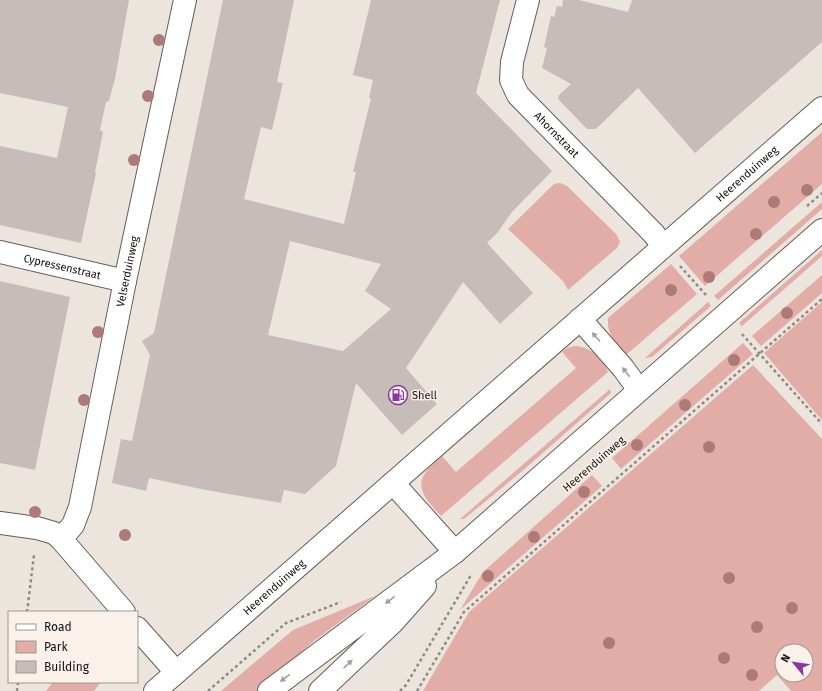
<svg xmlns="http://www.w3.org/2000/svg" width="822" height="691" viewBox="0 0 822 691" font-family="'Fira Sans',sans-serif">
<rect width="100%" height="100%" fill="#ece5dd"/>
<path fill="#e2aca7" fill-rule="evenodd" d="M822,132v52l-117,102 -26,-30z
M560,183l7,3 49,48 4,8 -3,6 -49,42 -5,-9 -55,-52 46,-45z
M822,202v7l-104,91 -4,-4z
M822,250v6l-80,70 -3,-3z
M671,264l26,30 -70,60h-2c-10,-13 -18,-18 -17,-36z
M822,275v18l-61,53 -9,-10z
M708,302l3,4 -59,51 -7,1z
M822,302v118l-58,-67z
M743,343l10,11 -132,115 -9,-11z
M575,346c15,1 28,11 33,26l-167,144c-11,-12 -28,-28 -15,-44 4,-6 11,-11 16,-16l14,16 120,-104 -14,-16 5,-4z
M753,365l69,74v252h-31l-14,-16 -18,16h-336l46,-79zM782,651h24v24h-24z
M610,389l1,4 -91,80 -56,46h-4z
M592,475l10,11 -142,124 23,-38z
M375,596l-60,44 -57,51h-37l72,-61z
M53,682h46l1,1 -6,8h-48z"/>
<path fill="#c7bdb8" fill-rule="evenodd" d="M0,0h129l-14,79 -6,22 -3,1 -6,28 3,2 -8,40 1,1 -15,70 -81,-18v-79l57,12 11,-51 -68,-14z
M223,0h71l-17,82 6,1 -11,47 -11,-3 -17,72 100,25 12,-52h-3l18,-74h-2l4,-18 -20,-5 18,-75h129l-24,93 76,78 -40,41 -14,20 -11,11 46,50 -33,31 -37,-42 -57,86 31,36 -35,31 -46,-52 -20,83 -31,28 -21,-4 -3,13 -80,-14 -52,-11 -3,13 -34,-8 9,-44 11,2 18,-86 -8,-14 12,-8zM290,241l91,23 -16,27 26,18 -48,42 -75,-16z
M563,0h16l49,12 4,-12h190v42l-127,111 -57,-65 -42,41h-9l-29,-30 1,-2 -1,-1 13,-12 -29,-16 5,-20 -3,-1 7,-31 3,1 3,-11 5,1z
M0,281l70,16 -35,173 -35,-7z"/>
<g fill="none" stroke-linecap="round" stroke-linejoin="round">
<g stroke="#645e57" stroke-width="24">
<g id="street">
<path id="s1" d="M528,0l-16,62 -1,18 7,15 136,139 9,12"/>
<path id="s2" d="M0,252l125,29"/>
<path d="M580,319l43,49 16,22"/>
<path d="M393,483l62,69"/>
<path d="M0,523l37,5 17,5 7,6 63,73"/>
<path id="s3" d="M61,539l12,-14 7,-18 45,-226 60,-281"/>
<path d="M137,628l39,44"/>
<path id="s4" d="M155,691l667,-583"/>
</g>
</g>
<g stroke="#645e57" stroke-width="24">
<path id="secondary" d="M269,691l186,-139 367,-322
M320,691l73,-69 32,-36"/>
</g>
<path stroke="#8f8a84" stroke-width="2.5" stroke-dasharray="3 3" stroke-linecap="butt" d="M807,206l15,-13
M680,266l26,29
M742,334l80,90
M27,612l7,-57
M17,691l1,-9
M208,691l78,-68 55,-21
M400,691l6,-6 65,-110
M417,691l47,-79 358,-313"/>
<use href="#street" stroke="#fff" stroke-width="22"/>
<use href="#secondary" stroke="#fff" stroke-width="22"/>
</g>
<g fill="#ac7a77">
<circle cx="159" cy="40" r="6"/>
<circle cx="148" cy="96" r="6"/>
<circle cx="134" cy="160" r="6"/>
<circle cx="807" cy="190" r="6"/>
<circle cx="774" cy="202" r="6"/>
<circle cx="756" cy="234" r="6"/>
<circle cx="709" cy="277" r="6"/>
<circle cx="671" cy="290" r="6"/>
<circle cx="787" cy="313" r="6"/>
<circle cx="98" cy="332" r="6"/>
<circle cx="734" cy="360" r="6"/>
<circle cx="84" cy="400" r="6"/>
<circle cx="685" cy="405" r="6"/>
<circle cx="637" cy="445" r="6"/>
<circle cx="709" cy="447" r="6"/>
<circle cx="584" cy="492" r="6"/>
<circle cx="35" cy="512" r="6"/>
<circle cx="125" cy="535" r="6"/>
<circle cx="534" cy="537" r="6"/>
<circle cx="488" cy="576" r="6"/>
<circle cx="729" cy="578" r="6"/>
<circle cx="792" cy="608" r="6"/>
<circle cx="757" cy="627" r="6"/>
<circle cx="609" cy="643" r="6"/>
<circle cx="724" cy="658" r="6"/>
<circle cx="752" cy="675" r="6"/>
</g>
<defs><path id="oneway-solid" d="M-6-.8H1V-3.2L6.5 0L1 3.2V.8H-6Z"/></defs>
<g fill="#a19f9f">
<use href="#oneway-solid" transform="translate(596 337) rotate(-131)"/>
<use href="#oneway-solid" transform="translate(626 372) rotate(-128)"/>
<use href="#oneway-solid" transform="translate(390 600) rotate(143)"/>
<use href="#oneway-solid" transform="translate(348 664) rotate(-43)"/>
<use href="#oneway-solid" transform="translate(285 678) rotate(143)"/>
</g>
<defs>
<g id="fuel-ring" transform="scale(1)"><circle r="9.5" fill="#faf2ea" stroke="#8935a4" stroke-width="1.5"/><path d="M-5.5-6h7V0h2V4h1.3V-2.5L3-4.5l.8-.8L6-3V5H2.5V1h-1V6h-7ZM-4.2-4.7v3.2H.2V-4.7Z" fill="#8935a4"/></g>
</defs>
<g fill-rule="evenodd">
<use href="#fuel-ring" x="398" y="395"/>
</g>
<g text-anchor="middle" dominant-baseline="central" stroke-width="3" stroke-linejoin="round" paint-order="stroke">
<g font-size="11" fill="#13100e" stroke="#faf2ea">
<text stroke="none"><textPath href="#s1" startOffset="154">Ahornstraat</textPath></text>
<text stroke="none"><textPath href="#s4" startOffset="786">Heerenduinweg</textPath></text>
<text stroke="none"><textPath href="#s2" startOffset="64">Cypressenstraat</textPath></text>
<text stroke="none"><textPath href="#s3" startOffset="278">Velserduinweg</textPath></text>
<text transform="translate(594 464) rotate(-41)">Heerenduinweg</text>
<text stroke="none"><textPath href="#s4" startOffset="158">Heerenduinweg</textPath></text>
</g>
<g font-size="11" fill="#13100e" stroke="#faf2ea" text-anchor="start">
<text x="412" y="395">Shell</text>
</g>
</g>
<rect x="8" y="611" width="130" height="72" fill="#faf2ea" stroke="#9e9892"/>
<rect x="16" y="624" width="20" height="6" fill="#ffffff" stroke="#9e9892"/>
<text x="44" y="631" font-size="12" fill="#13100e">Road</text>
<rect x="16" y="641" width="20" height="12" fill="#e2aca7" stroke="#9e9892"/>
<text x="44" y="651" font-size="12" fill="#13100e">Park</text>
<rect x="16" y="661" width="20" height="12" fill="#c7bdb8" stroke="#9e9892"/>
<text x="44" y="671" font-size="12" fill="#13100e">Building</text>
<g transform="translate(794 663) rotate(299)"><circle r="19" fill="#faf2ea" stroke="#9e9892"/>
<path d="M0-3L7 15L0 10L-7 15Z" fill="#8935a4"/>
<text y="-6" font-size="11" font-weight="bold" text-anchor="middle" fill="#13100e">N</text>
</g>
</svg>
